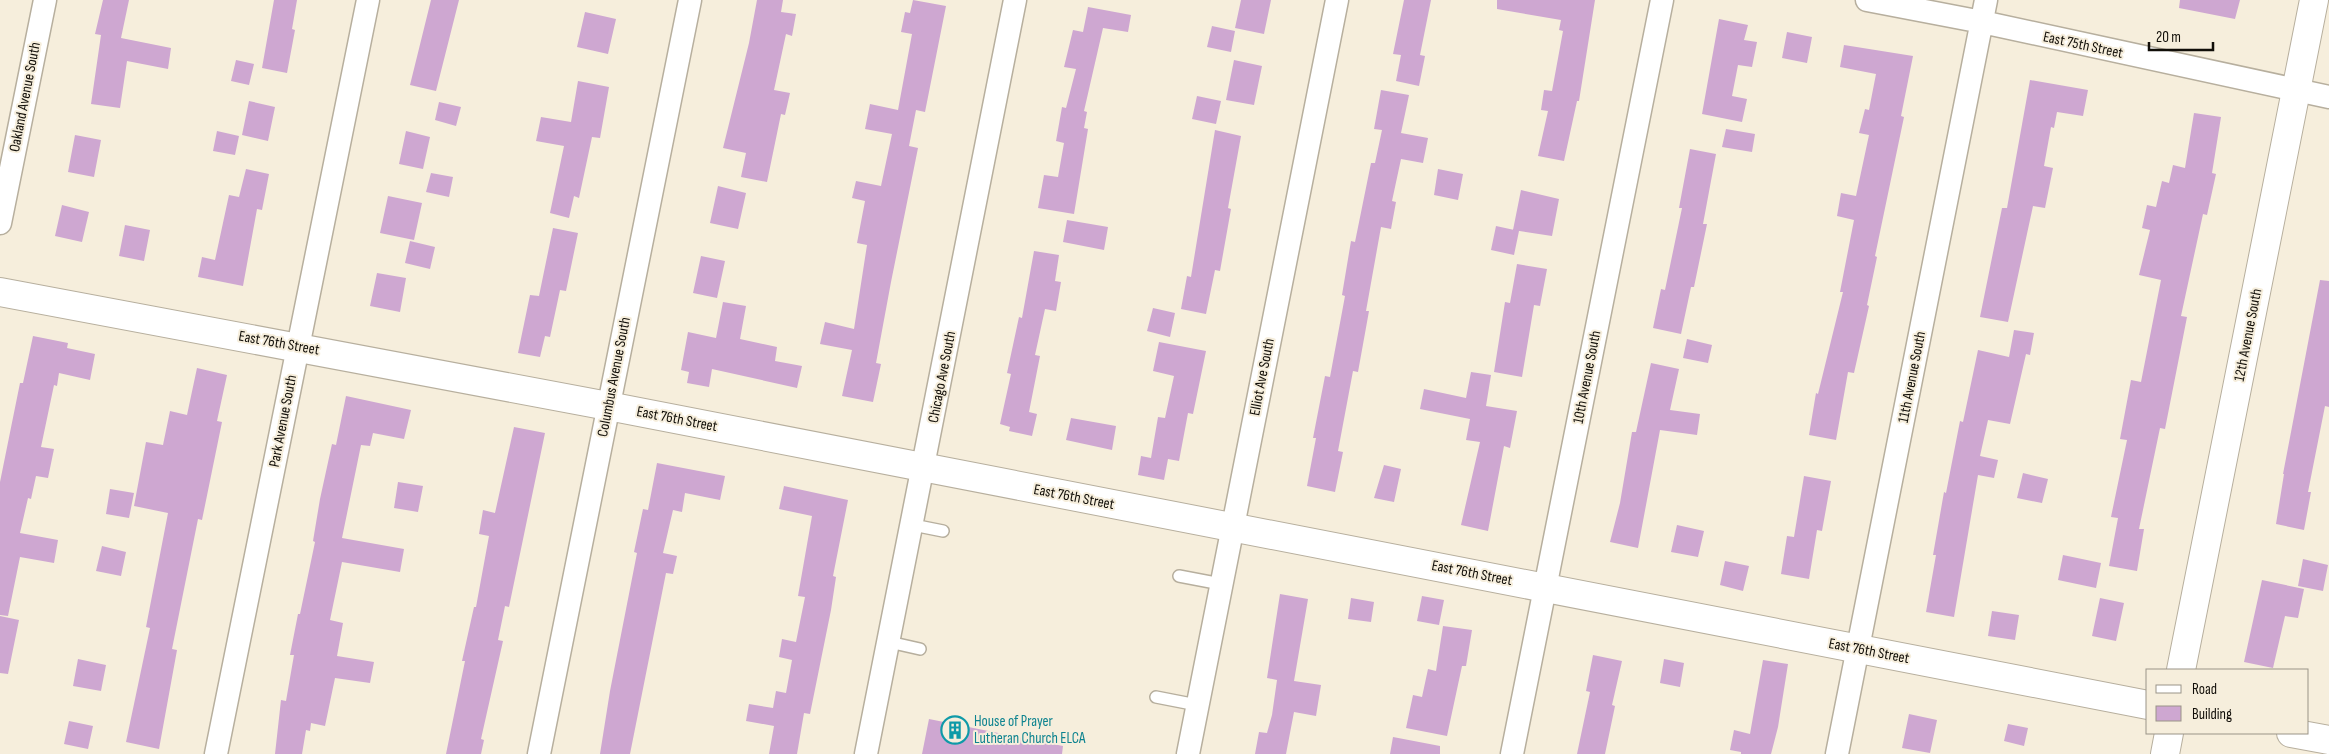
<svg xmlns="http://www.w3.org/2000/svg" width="2329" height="754" viewBox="0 0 2329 754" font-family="'Sofia Sans Condensed',sans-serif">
<rect width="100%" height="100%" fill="#f6eedc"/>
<path fill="#cea7d1" d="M103,0h26l-8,38 50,10 -3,21 -41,-8 -7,47 -29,-4 10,-69 -6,-1z
M274,0h23l-5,29 3,1 -8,43 -25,-5z
M431,0h28l-23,91 -26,-6z
M757,0h26l-2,12 15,2 -4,22 -6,-2 -12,56 16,3 -5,22 -4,-1 -14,68 -26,-5 5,-24 -23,-5 26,-105z
M913,0l33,6 -21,106 -9,-2 -7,36 9,2 -27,134 -15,81 5,1 -8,38 -31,-6 10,-46 -32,-6 5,-22 29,7 13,-84 -10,-2 8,-42 -13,-3 4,-17 25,5 11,-52 -27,-5 5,-25 28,6 14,-76 -11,-2 4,-20 5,1z
M1241,0h30l-7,34 -29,-6z
M1404,0h27l-11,55 5,1 -6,30 -23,-5 5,-26 -8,-1z
M1497,0h98l-16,101h-2l-13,60 -26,-5 10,-45 -7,-1 3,-20 8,1 11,-60 -4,-1 2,-10 -64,-11z
M2180,0h60l-5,19 -56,-11z
M1088,7l43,8 -3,17 -25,-4 -19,83 3,1 -3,16 4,1 -14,85 -36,-6 6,-33 14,2 6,-34 -8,-2 6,-34 4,1 10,-39 -12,-2 9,-37 10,2z
M585,12l31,7 -8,35 -31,-7z
M1719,19l29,6 -4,15 13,2 -5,25 -14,-2 -6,31 15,3 -5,23 -40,-8z
M1212,26l23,5 -4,21 -24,-5z
M1787,32l25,5 -5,26 -25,-5z
M1844,45l69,11 -12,60 3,1 -29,139 2,1 -10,48 2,1 -15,67 -6,-1 -12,68 -27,-5 7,-42 2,1 25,-102h-3l14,-72 -17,-4 4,-23 15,3 13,-61 -10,-2 6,-24 4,1 7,-36 -36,-7z
M236,60l18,4 -5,21 -18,-4z
M1234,60l28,6 -8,39 -28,-5z
M2030,80l58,10 -5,26 -26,-4 -3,16 -3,-1 -7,39 9,2 -8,40 -12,-2 -25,116 -28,-5 22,-109h5z
M578,81l31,6 -9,51 -8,-1 -13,61 -5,-2 -5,22 -19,-5 14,-67 -28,-5 5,-24 30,5z
M1381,90l28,5 -8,38 27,5 -5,25 -22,-4 -9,42 4,1 -5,27 -10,-2 -15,84h3l-11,61 -5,-1 -15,80 5,1 -8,40 -28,-6 9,-48h-3l12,-62 5,1 15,-81 -3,-1 9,-54 4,1 16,-79h4l7,-33 -8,-1z
M1197,96l24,5 -5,23 -24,-5z
M249,101l26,6 -7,34 -26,-6z
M439,102l22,5 -5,19 -21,-6z
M2194,113l27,4 -9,56 4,1 -9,41 -4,-1 -22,102 6,1 -22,112 -5,-1 -21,101h5l-7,42 -28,-5 9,-48 -7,-1 16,-77 -7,-1 11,-59 10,2 20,-102 -22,-5 11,-45 -8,-2 5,-23 9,2 6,-26 7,2 4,-18 12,3z
M1726,129l29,5 -3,18 -30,-5z
M1215,130l26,6 -13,72 3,1 -11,62 -5,-1 -9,44 -25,-5 6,-33 4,1z
M217,131l22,5 -4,19 -22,-4z
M406,131l24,6 -7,32 -24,-5z
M75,135l26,5 -7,37 -26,-5z
M1690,149l26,5 -13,70h4l-13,63h-3l-10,47 -28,-6 8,-39 4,1 17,-82h-3z
M246,169l23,5 -7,36 -5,-1 -14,77 -45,-9 4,-20 13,3 14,-65 10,2z
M1438,169l25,5 -5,26 -24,-5z
M431,173l22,4 -4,20 -23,-5z
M718,186l28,7 -8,36 -28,-6z
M1521,190l38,9 -7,37 -39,-6z
M388,196l34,7 -8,37 -34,-7z
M62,205l27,7 -7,30 -27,-6z
M1067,220l41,7 -4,23 -41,-8z
M125,225l25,5 -6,31 -25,-5z
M1496,226l23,5 -5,24 -23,-5z
M553,228l25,5 -12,58 -6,-1 -10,47 -5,-1 -5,21 -22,-4 12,-58 9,1z
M410,241l25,6 -5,22 -25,-6z
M1034,251l25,4 -4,26 6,1 -5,29 -11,-2 -10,46 5,1 -11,56 8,2 -5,22 -23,-5 1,-4 -10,-3 11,-50 -4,-1 12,-56 3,1z
M701,256l24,5 -8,37 -24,-5z
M1517,264l30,5 -7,37 -6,-1 -12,72 -28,-5 11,-70 5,1z
M377,273l29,5 -6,34 -30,-6z
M2320,280l9,1v126l-4,-1 -17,86h3l-7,38 -28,-6 8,-50h-1z
M723,302l23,4 -6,33 37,8 -2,14 27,5 -5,22 -85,-19 -3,18 -22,-4 2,-11 -8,-2 7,-38 28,6z
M1153,308l22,5 -5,24 -23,-6z
M2014,330l20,3 -4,22 -4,-1 -16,70 -22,-4 -8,36 18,4 -4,18 -16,-3 -24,142 -28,-5 10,-57h-3l11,-63 2,1 14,-72 3,1 15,-72 31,7z
M33,336l35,7 -1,5 28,6 -5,26 -31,-7 -2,13 -3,-1 -13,62 13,2 -6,29 -12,-2 -5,23 -3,-1 -8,35 38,7 -4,23 -34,-6 -12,59 -8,-1v-133l20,-99h3z
M1687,339l25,6 -4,18 -25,-5z
M1159,342l47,9 -13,63 -5,-1 -9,48 -11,-2 -4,21 -26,-5 3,-19 10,2 7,-41 7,1 9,-42 -21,-5z
M1651,363l28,6 -9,41 30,4 -3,21 -37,-5 -22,118 -28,-6 10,-39 12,-71h4z
M197,368l30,7 -10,46 5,1 -20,98 -4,-1 -26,130 5,1 -18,99 -33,-7 24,-114 -4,-1 22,-114 -34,-7 12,-64 17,3 7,-34 17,4z
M1471,372l20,3 -5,31 31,5 -7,37 -6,-2 -16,85 -27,-6 19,-83 -14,-2 4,-21 -50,-10 4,-20 42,9z
M346,396l65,14 -7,29 -31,-6 -3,13 -9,-1 -19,93 62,11 -4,23 -58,-10 -12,58 13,3 -6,33 37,6 -4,21 -35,-5 -10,48 -14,-3 -1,8 -4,-1 -4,24h-27l6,-54 5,1 8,-46h-4l8,-41h2l15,-72 -2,-1 7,-42 12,-55 4,1z
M1071,418l45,8 -4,24 -46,-10z
M514,427l31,6 -36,174 -4,-1 -7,34 5,1 -22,98 3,1 -3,14h-35l19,-93h-3l12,-54h2l13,-71 -10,-2 4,-24 12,3z
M657,463l68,13 -5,24 -35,-7 -3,19 -9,-2 -10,43 14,3 -4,18 -7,-1 -36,181h-30l10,-63 27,-138 -3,-1 9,-43 5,1z
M1384,465l17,4 -7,33 -20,-4z
M2023,473l25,6 -6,24 -25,-5z
M1804,476l27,5 -9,50 -5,-1 -8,49 -28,-5 6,-38 7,1z
M398,482l25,4 -5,26 -24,-4z
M784,486l64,14 -15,76 3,1 -5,33 -21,104 -6,-1 -7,41h-28l5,-28 -28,-5 3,-17 24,4 3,-17 10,2 6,-33 -13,-3 3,-18 14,3 9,-45 -7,-1 14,-80 -33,-7z
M110,489l24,4 -5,25 -23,-4z
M1677,525l27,6 -6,26 -27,-5z
M102,546l24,6 -5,24 -25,-5z
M2063,555l38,8 -5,25 -38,-8z
M2303,559l25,6 -5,26 -25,-5z
M1725,561l24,5 -6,25 -23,-6z
M2262,580l42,9 -6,29 -13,-2 -12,52 -29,-6z
M1280,594l28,5 -14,82 27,4 -5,31 -22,-4 -8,42h-31l4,-22 8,1 5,-18 5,-35 -10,-2z
M1422,596l22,4 -5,25 -22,-4z
M1351,598l23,4 -3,20 -23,-3z
M2100,598l24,5 -8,38 -24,-5z
M1992,611l27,4 -4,25 -27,-4z
M0,616l19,4 -11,54 -8,-1z
M1443,626l29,4 -6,36h-4l-15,70 -41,-8 7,-33 9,2 6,-28 8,2z
M1593,655l29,6 -10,44 3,1 -10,48h-28l13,-62 -4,-1z
M78,659l28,6 -5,26 -28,-5z
M1664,659l20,4 -4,24 -20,-4z
M1763,660l25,4 -10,63 -7,27h-30v-2l-11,-2 4,-20 16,4z
M1909,714l28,6 -7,33 -28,-5z
M929,719l134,27 -1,8h-140z
M69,721l24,5 -5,23 -24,-5z
M2008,724l20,4 -4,18 -20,-5z
M1393,737l47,9v8h-50z"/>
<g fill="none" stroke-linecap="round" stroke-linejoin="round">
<g stroke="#b7af9e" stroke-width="14">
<path id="lane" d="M913,525l30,6
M1179,576l42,8
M889,642l31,7
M1156,697l41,8"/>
</g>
<g stroke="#b7af9e" stroke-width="25">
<path id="street" d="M1867,0l115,22 347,75
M0,223l45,-223
M216,754l152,-754
M539,754l151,-754
M866,754l149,-754
M1188,754l149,-754
M1512,754l150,-754
M1837,754l149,-754"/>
</g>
<g stroke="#b7af9e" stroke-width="30">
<path id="secondary" d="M0,292l608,114 1540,299
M2181,670l133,-670
M2291,733l38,7
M2165,754l4,-21"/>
</g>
<use href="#lane" stroke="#fff" stroke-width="11"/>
<use href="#street" stroke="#fff" stroke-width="22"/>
<use href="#secondary" stroke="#fff" stroke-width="28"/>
</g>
<defs>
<g id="building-ring" transform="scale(1.4375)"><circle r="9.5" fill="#f6eedc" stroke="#0f9aa8" stroke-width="1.5"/><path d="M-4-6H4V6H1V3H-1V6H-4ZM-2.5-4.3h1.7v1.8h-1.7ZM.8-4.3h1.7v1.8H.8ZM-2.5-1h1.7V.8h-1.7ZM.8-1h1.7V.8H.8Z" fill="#0f9aa8"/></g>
</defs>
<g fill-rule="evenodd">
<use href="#building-ring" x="955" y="730"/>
</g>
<g text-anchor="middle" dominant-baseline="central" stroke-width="4" stroke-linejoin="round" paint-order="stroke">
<g font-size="15" fill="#110e08" stroke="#f6eedc">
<text transform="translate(2083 45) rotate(12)">East 75th Street</text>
<text transform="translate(25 97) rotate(-79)">Oakland Avenue South</text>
<text transform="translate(2248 335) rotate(-79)">12th Avenue South</text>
<text transform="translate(279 343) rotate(10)">East 76th Street</text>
<text transform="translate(614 377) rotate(-79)">Columbus Avenue South</text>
<text transform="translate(942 377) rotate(-79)">Chicago Ave South</text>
<text transform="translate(1262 377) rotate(-79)">Elliot Ave South</text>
<text transform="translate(1587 377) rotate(-79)">10th Avenue South</text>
<text transform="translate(1912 377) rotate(-79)">11th Avenue South</text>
<text transform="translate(677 419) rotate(11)">East 76th Street</text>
<text transform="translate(283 421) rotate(-79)">Park Avenue South</text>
<text transform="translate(1074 497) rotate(11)">East 76th Street</text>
<text transform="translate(1472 573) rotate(11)">East 76th Street</text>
<text transform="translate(1869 651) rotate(11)">East 76th Street</text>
</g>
<g font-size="15" fill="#0d838f" stroke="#f6eedc" text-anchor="start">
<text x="974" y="721">House of Prayer<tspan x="974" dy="17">Lutheran Church ELCA</tspan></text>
</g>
</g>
<rect x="2146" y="669" width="162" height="65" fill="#f6eedc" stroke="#9a9487"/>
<rect x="2156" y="685" width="25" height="8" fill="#ffffff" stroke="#9a9487"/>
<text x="2192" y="694" font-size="15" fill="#110e08">Road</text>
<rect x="2156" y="706" width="25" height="15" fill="#cea7d1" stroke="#9a9487"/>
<text x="2192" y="719" font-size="15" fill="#110e08">Building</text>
<path d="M2149 42v8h64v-8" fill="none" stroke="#110e08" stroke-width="2.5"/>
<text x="2156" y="42" font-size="15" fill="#110e08" stroke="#f6eedc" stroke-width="4" paint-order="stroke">20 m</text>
</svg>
